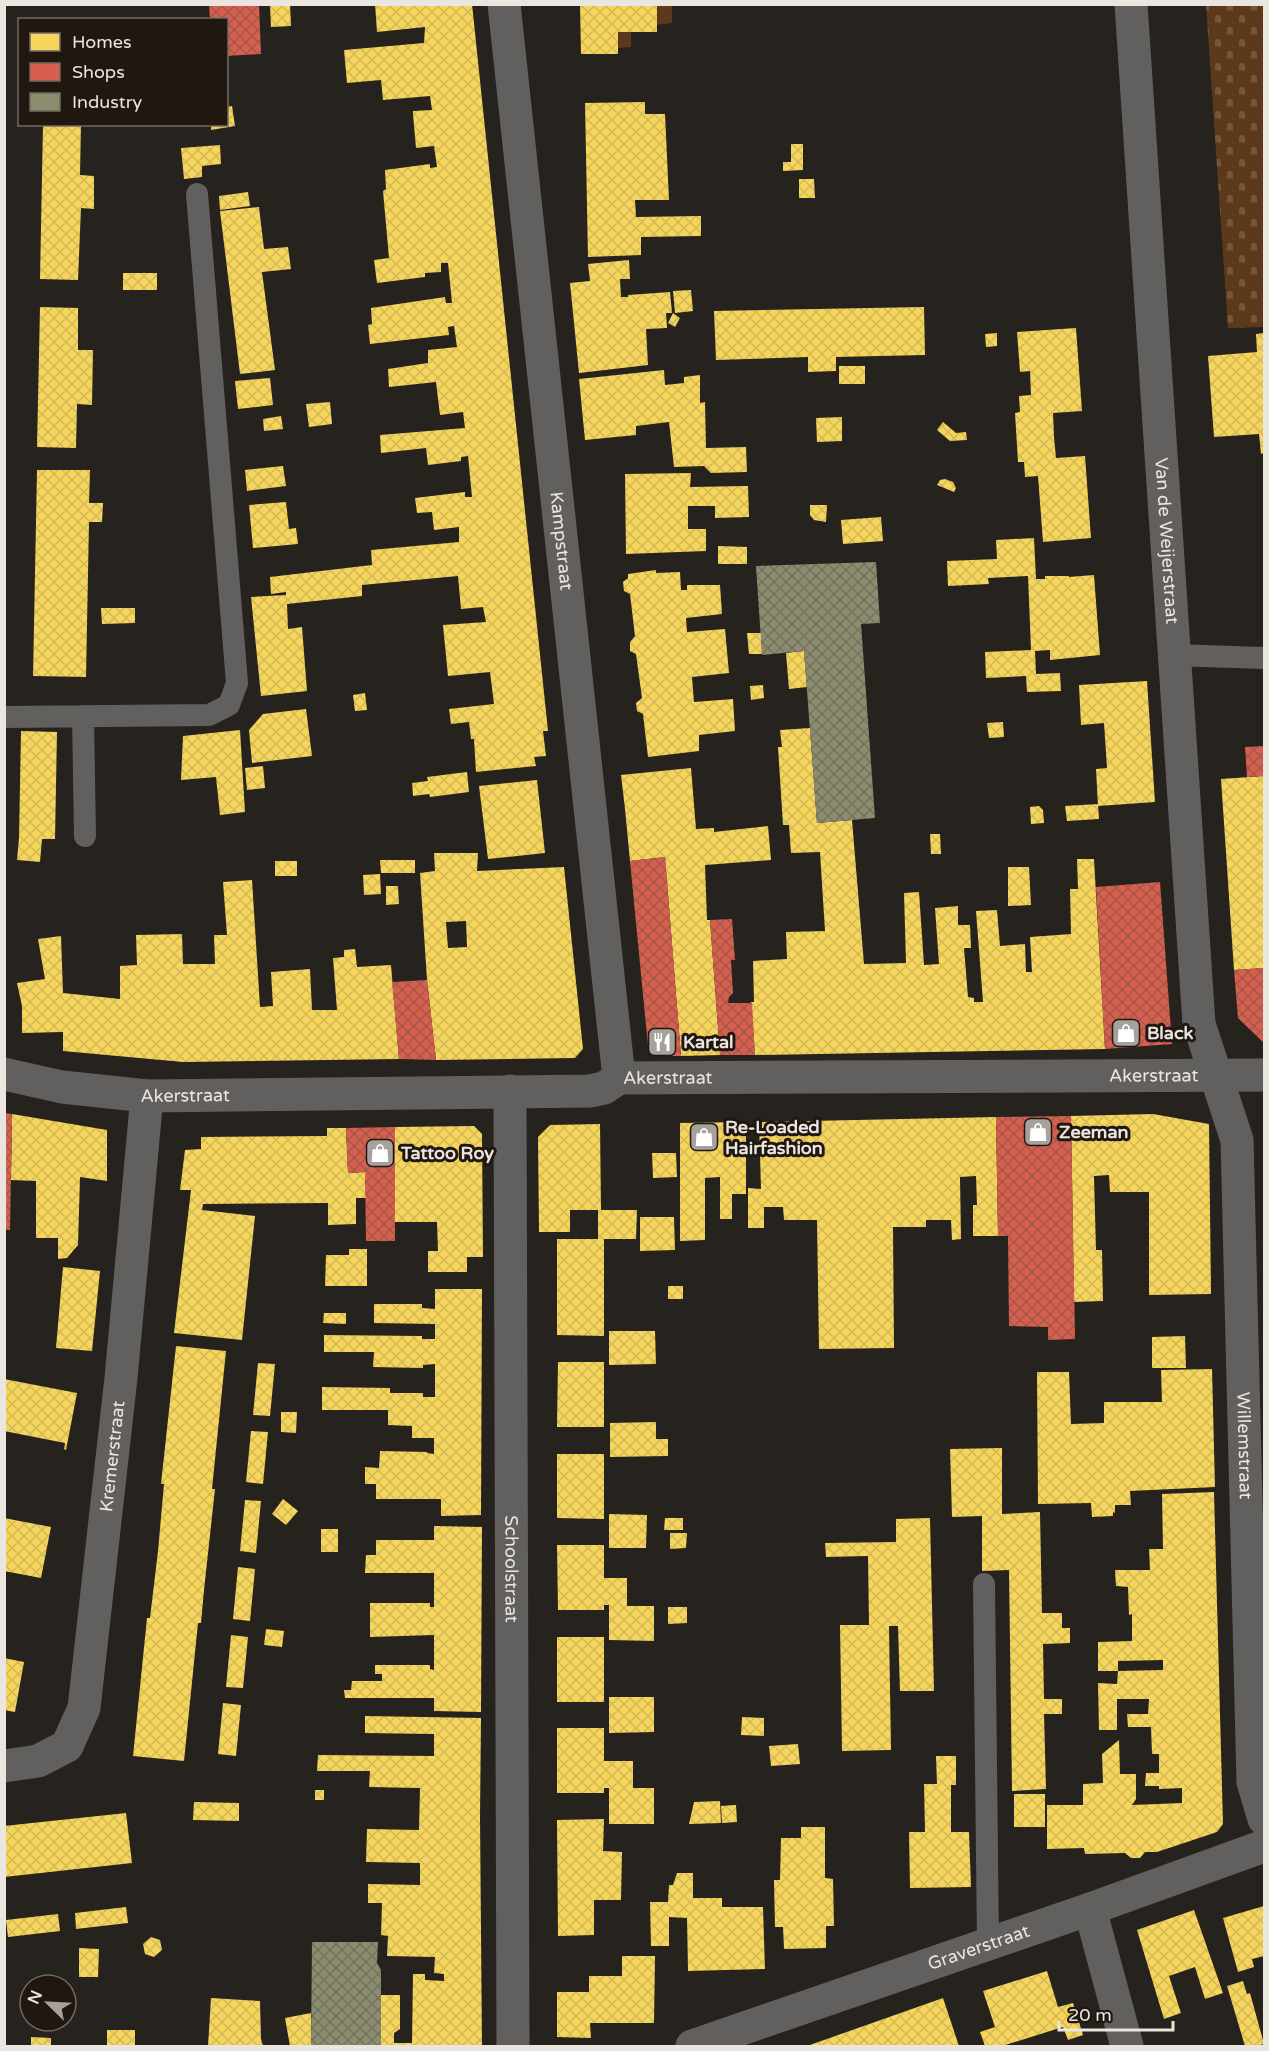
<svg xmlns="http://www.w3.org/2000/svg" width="1269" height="2051" viewBox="0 0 1269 2051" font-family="'Varela Round',sans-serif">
<defs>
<pattern id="cemetery-stones" width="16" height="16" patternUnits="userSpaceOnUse" patternTransform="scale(1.5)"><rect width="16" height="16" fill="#5c391b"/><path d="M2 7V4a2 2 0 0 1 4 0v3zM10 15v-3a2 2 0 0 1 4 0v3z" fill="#74563c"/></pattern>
<pattern id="homes-cross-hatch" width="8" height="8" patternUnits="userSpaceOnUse" patternTransform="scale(1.5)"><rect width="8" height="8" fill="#f6d55c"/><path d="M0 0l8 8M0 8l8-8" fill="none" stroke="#d3b857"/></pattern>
<pattern id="shops-cross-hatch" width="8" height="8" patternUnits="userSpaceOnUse" patternTransform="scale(1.5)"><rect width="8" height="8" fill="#d6604d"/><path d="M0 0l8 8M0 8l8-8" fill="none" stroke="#a4574a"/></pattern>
<pattern id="industry-cross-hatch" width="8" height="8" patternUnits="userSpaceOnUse" patternTransform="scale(1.5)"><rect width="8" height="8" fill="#8c8c6e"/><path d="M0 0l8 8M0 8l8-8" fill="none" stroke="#74735f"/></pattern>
</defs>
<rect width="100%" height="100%" fill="#26221e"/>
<path fill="url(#cemetery-stones)" d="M1206,5h58v322l-36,1z"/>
<path fill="#5c391b" d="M586,5h86v18l-41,5v19l-44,3z"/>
<path fill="url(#homes-cross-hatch)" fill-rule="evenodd" d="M270,4h20l1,22 -20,1z
M375,4h97l76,727h-5l3,25 -12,1 2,9 -60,6 -2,-33h-3l-2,-17 -18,2 -2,-15 45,-5 -4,-32 -42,4 -5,-51 43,-3 -3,-15 -22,2 -3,-33 -96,9v11l-75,8 1,25 14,-2 5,64 -46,5 -10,-99 35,-2v-3l-15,2 -1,-17 102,-12 -1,-15 88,-8v-15l-25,3 -2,-18 -15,1 -2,-15 50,-6v5h7l-4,-41 -7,1v4l-33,4 -2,-17 -45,5 -1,-18 85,-7 -2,-16 -23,3 -4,-33 -47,5 -1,-18 40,-6v-13l29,-3 -3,-21 -6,1 1,8 -79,9 -2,-19 4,-1 -1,-16 74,-11 1,6h6l-4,-40h-7v9l-16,1v4l-48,6 -3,-23 15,-2 -6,-67 3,-2 -1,-19 45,-6v4l7,-1 -3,-21 -18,2 -3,-34v-3l19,-1 -2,-14 -47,4 -2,-20 -34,3 -3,-33 80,-7 1,-16 -48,5z
M580,4h77v28h-39v22h-37z
M645,102v12h20l4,86h-34l1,17 65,-1v20l-60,1v18l-53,2 -3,-154z
M232,106l3,20 -24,4v-6h15v-17z
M43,124h38l-1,51 14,1v33l-13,-1 -3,72 -38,-1z
M791,144h12v26l-20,1v-9h8z
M220,145l1,19 -19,2v11l-18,2 -3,-31z
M799,179h15l1,19h-16z
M248,192l2,14 -30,4 -1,-14z
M259,207l5,42 24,-2 3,22 -29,3 13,98 -35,4 -20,-163z
M629,260l1,19h-10l1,18h7v-2l42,-3 2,21h-6l1,15 -21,1 2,36 -69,8 -9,-90 20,-2 -2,-17z
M123,273h34v17h-34z
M691,290l2,21 -18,2 -2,-22z
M40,307l38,1v42h15l-1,55 -15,-1 -1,44 -39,-1z
M924,307l1,48 -89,2v14l-28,1v-15l-92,3 -2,-49z
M673,313l7,5 -5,9 -7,-4z
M1076,328l6,83 -29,2 1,24 2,21 29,-2 6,82 -48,4 -5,-66 -13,1 -1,-15h-6l-3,-49 5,-1 -1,-16 12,-1 -1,-24 -10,1 -3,-40z
M997,333v13l-11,1 -1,-13z
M1264,333v120l-3,1 -2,-20 -45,3 -6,-81 49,-4 -1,-18z
M839,366h26v18h-26z
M664,370l1,15 19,-2v-6l16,-2v28l5,-1 1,46 40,-1 1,25 -36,1 -7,-7 -30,1 -5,-45 -33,4v9l-51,5 -6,-61z
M270,378l3,27 -35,4 -3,-28z
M330,402l2,22 -23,3 -3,-23z
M281,416l2,13 -19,2 -1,-12z
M842,417v24l-25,1 -1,-24z
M943,422l13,11 10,-1 1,8 -17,1 -13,-11z
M283,466l3,20 -39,5 -2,-21z
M37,470h53l-1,33h14l-1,19h-13l-3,155 -53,-1z
M691,473l-1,14 58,-1 1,31 -34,1v-12h-27v23h18v22l-80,3 -1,-80z
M945,479l8,3 3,6 -2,4 -17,-7 3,-5z
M286,502l3,27 7,-1 2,16 -45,4 -4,-43z
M810,505h17l-1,17 -12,-2 -4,-5z
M881,517l2,24 -40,3 -2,-24z
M1034,538l2,41h9v-3h24v1l25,-2 6,80 -50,5v-10l-15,1 1,23 24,-1 1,18 -34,1 -1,-16 -40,2 -1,-26 46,-2 -3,-74 -40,2 1,6 -41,2 -1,-25 50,-2 -1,-19z
M718,546l29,1v17h-29z
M656,570v3l24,-1 1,18h6v-5h33l2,29 -36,4 1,14 38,-3 4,44 -37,4 2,25 39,-3 2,32 -36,4v16l-51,6 -5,-43 -6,-3 -1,-8 6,-5 -6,-44 -6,-3v-9l5,-6 -5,-42 -6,-3 -1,-9 5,-4v-4z
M101,608h34v15l-33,1z
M747,633h14l1,21h-13z
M804,651l3,36 -18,2 -3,-36z
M1147,681l8,121 -57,4 -2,-37 11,-1 -3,-45 -23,2 -2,-40z
M763,685l1,13 -13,2 -1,-14z
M365,693l2,17 -12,1 -2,-16z
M306,709l6,47 -60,7 -3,-33 14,-16z
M1003,722l1,15 -15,1 -2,-15z
M810,728l7,95 35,-3 12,144 42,-1 -2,-70 15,-1 5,73 15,-1 -4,-56 23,-2v19h12l1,23h-7l4,49 6,1v4h9l-7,-91 21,-1 3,36 25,-2 1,28h6l-2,-35 41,-3 -1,-45h8l-1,-30h17l11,190 -350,6 -4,-53h3l-1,-41 34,-2 -1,-27 39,-1 -5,-79 -29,1 -2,-28h-6l-5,-78h4l-2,-17z
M240,730l5,82 -25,3 -4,-38 -35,3 2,-44z
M21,731l36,1 -2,107h-13l-2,23 -23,-2 2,-22z
M263,766l2,22 -18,2 -2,-22z
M691,768l5,61 18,-1v4l54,-6 3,34 -66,5 2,55h3l10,135 -39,1 -16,-199 -35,4 -5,-52 -4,-34z
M467,772l2,20 -39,5 -1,-3 -16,2 -1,-13 16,-2 -1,-4z
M1264,776v192l-30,2 -13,-191z
M537,780l8,73 -57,6 -9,-73z
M1098,804l1,15 -32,2 -2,-15z
M1039,806l4,4 1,13 -13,1 -1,-17z
M930,834h10l1,20h-10z
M434,853h44l-1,18 87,-4 19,182 -8,9 -139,2 -9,-80 -7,-107 15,-2zM466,921l1,26 -19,1 -2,-26z
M380,860h35v13h-34z
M275,861h22v15h-22z
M1008,867h21l2,38 -23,1z
M380,874l1,20 -17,1 -1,-20z
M252,880l8,127 13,-1 -2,-34 39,-3 2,41h25l-4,-52 11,-1v-7l11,-1 2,18 34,-2 8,94 -216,3 -120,-11v-19l-41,1v-27l-5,-23 28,-4 -7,-40 23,-3 2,57 57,6v-33l17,-1 -1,-30 46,-1 1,30h32l-1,-29h13l-4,-53z
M386,886h12l1,18 -13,1z
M12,1114l95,16v51l-27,-4 -2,68 -11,13 -9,1v-21h-22v-57l-25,-1z
M1153,1114l56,10 2,170 -62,1v-103h-39l-1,-17 -15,1 2,74h6l1,51 -29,1 -3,-186z
M996,1117l2,119h-25v-31h4l-1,-29 -16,1 1,62 -9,1 -1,-20h-25v7h-33l1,121 -75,1 -2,-129h-33l-1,-13h-19v21h-16v-40l13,1 -2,-67z
M746,1122v72h-14v25h-12v-42l-15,1v62l-25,1v-118z
M600,1124l1,86h36l-1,29h-32v97l-47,-1v-96h41v-29h-28v22h-31l-1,-95 12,-12z
M474,1126l8,8 1,123h-16v15h-39v-21h10l-1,-29h-42v-95z
M327,1128h19l2,45 17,-1 1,26h-10v26l-28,1v-22l-125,1 -1,6 53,6 -13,124 -68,-7 17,-143h-11l5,-40 16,-1v-12l126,-1z
M652,1153h24l1,24 -24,1z
M640,1217h34l1,33 -35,1z
M349,1249h18v37h-42l1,-31h23z
M63,1267l37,4 -8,80 -36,-3z
M668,1286h15v13h-15z
M435,1289h47l-1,226 -40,1v-17h-65v-15h-11v-17l14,1 1,-17 47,1v1l7,1v-16h-22v-12l-24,-1v-15h-66v-23l68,1v5h33v4h12v-33l-12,1v3l-50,-1 1,-15h-50v-17l98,1v3h13v-15l-61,-1v-19h48v4l13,1z
M324,1313h22v11l-23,-1z
M609,1331h46l1,33 -47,1z
M1185,1336l1,32h-34v-31z
M176,1346l50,5 -14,138h3l-11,101 -3,33h-3l-14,138 -51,-5 14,-138h3l8,-67 6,-67h-3z
M558,1362h46v65h-47z
M258,1363l17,1 -5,52 -17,-1z
M1212,1369l3,118 -85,4 1,14h-16v8l-2,-1v4l-21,1 -1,-14 -53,1 -1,-132h32l2,52 33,-1v-21h58l-1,-32z
M4,1379l73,14 -11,57 -2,-1 1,-6 -61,-12z
M281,1412h16l-1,21 -15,-1z
M656,1422v17h12v17l-58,1v-34z
M251,1431l17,1 -5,52 -17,-2z
M1002,1448v66l38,-2 2,101h20v15h8v15l-27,1 1,55h18v15h-18l2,75 -34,2 -3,-221 -27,1v-55l-30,1 -2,-68z
M557,1454h47v65l-47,-1z
M1214,1492l9,332 -6,8 -60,20h-12l-5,6h-9l-6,-5 -40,1 -1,-6 -37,1v-44h36v-21l20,-1 -1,-29 17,-14 1,34h16v25l-4,6 50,-2v-15l-23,1v-3h-14l1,-13h13v-19h-7l-1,-27h-23l-1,-13h21l1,-15h-32v31h-18l-1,-47 19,1 1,-13 45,-1v-10l-45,1v10h-20v-29l34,-1v-27l-3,1 -1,-28 -12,-1 -1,-16h35l-1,-21h14l-1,-55z
M283,1499l15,12 -12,14 -14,-11z
M245,1500l16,1 -5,52 -16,-2z
M609,1514l38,1 -1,33h-37z
M4,1518l47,9 -10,51 -37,-7z
M665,1518h18v12h-19z
M930,1518l4,173h-34l-2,-65h-9l2,124 -49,1 -2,-126h29l-1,-69 -42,1 -1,-14 71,-1v-23z
M434,1526l48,1 -1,185 -47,-1v-13h-89l-1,-8h7l1,-9h30v-7h-7v-9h55v4l4,1v-35l-64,2v-34h60v4h4v-34h-69l1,-18h10v-15h58z
M321,1529h17v23h-17z
M670,1533h17l-1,15 -16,1z
M557,1545h47v33h23v28h27v35l-45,-1v-35h-5v5h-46z
M238,1567l17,2 -5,52 -17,-2z
M668,1607h19v16l-19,1z
M266,1629l18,2 -2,16 -18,-2z
M231,1635l17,2 -5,51 -17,-1z
M557,1637h47v65h-47z
M4,1658l20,4 -9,50 -11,-2z
M609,1697h45v35l-45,1z
M223,1703l18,2 -5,51 -18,-2z
M365,1716l116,2 -1,99 2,229h-101v-51h19v34l-6,4v10h18l1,-69h12v6l19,1v-7l-10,-1 1,-16 -48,-1 1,-20 -7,-1 1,-32h-14v-19l52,1v-22l-54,-1 1,-33 52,1 1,-42 -51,-1 1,-16h-53l1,-16 116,1v-22l-69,-1z
M742,1717l22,1v18l-23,-1z
M557,1728h47v33h29v27h21v36h-45v-36h-5v5h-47z
M798,1744l2,20 -29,2 -2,-20z
M936,1756h20v29h-5v47h18l2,55 -61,1 -1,-56h16l-1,-48h13z
M315,1790h9v10h-9z
M1014,1794h31v33h-31z
M720,1801l1,22 -32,1 5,-22z
M194,1802l45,1v18l-46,-1z
M736,1805l1,17 -15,1 -1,-17z
M126,1813l6,50 -128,14v-51z
M604,1819l-1,32 19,1 -1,48h-27v35l-36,1 -1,-116z
M801,1827h24v51l8,1 1,47h-8v22l-42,1 -1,-22h-8l-1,-47h6l1,-42h20z
M677,1873h16v25h29v9h41l2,62 -77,2 -1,-53 -18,-1v29h-18l-1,-44h18l1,-17h4z
M1264,1906v50l-12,3 2,8 -16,5 -15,-54z
M126,1907l2,16 -52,6 -1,-16z
M1194,1910l29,83 -18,6 -10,-32 -26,9 12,37 -17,6 -27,-89z
M58,1914l2,17 -52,6 -2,-17z
M151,1937l9,3 2,10 -8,7 -9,-3 -2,-10z
M79,1948l20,1 -1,28h-19z
M622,1956h33l-1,67h-64l1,15 -34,-1v-45h32v-16h33z
M1047,1971l11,36 15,-4 10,32 -15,5 -5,-13 -61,19h-17l-5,-14 15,-5 -12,-36z
M1243,1981l4,13 3,-1 14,51 -9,2h-10l-18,-60z
M211,1998l49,3 1,38 2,7h-55z
M943,1998l16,48h-152z
M311,2013v33h-21l-5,-28z
M107,2030h28v16h-28z
M31,2037l20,1v8h-20z"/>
<path fill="url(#shops-cross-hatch)" d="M209,4h50l2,50 -35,2v-36h-16z
M1264,746v30l-17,1 -2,-30z
M665,857l16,199h-21l-12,-10 -18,-185z
M1160,882l12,162 -67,5 -9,-162z
M732,919l3,41h-4l2,33 -4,4 -1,6h24l3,52h-35l-10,-135z
M1263,968l1,14v61l-26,-25 -4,-48z
M427,980l9,80 -37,-1 -7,-77z
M4,1113l8,1 -2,116h-6z
M1071,1116l4,223 -27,1v-13l-39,-1 -1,-90h-10l-2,-119z
M395,1127v114h-29l-1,-69 -17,1 -2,-45z"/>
<path fill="url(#industry-cross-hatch)" d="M876,562l4,61 -19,1 14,194 -58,5 -13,-172 -42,4 -6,-89z
M312,1942h66l-1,21 4,7v76h-70z"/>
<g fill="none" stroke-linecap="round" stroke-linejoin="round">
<path stroke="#62605f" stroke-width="22" d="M1173,655l91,3
M83,716l2,120
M4,717l205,-2 20,-10 8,-22 -40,-489
M984,1584l4,361"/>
<g stroke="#62605f" stroke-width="33">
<path id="s1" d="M504,4l115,1074"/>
<path id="s2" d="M1131,4l68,1020 38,116 16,642 11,37"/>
<path id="s3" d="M4,1074l58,13 85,9 443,-5 14,-3 15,-10 645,-3"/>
<path id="s4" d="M510,1091l3,955"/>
<path id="s5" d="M4,1766l34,-5 29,-15 17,-38 37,-330 26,-282"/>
<path d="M1090,1909l37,137"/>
<path id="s6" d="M692,2046l398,-137 174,-63"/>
</g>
</g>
<defs>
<g id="shop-square" transform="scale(1.5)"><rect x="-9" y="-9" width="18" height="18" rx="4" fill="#a6a19c" stroke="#201711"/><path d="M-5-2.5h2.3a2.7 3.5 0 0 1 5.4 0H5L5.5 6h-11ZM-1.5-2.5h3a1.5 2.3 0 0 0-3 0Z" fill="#fff"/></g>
<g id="restaurant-square" transform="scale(1.5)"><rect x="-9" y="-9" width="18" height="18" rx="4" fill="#a6a19c" stroke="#201711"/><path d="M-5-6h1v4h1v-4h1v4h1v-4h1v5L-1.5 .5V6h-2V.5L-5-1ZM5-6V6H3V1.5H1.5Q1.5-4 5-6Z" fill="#fff"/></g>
</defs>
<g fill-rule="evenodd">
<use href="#shop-square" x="1126" y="1033"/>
<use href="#restaurant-square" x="662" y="1042"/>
<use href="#shop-square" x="1038" y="1132"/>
<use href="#shop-square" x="704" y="1137"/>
<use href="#shop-square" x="380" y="1153"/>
</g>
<g text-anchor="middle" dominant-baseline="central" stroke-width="6" stroke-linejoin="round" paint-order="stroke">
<g font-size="18" fill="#ebe5e0" stroke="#201711">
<text stroke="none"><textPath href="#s1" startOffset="540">Kampstraat</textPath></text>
<text stroke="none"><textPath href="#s2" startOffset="538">Van de Weijerstraat</textPath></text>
<text stroke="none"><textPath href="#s3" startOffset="1155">Akerstraat</textPath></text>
<text stroke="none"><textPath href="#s3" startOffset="669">Akerstraat</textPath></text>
<text stroke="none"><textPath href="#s3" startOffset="183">Akerstraat</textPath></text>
<text stroke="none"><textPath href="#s2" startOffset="1450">Willemstraat</textPath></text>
<text stroke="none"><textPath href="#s5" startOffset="362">Kremerstraat</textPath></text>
<text stroke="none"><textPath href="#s4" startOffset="478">Schoolstraat</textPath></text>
<text stroke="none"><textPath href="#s6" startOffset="303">Graverstraat</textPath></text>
</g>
<g font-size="18" font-weight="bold" fill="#ebe5e0" stroke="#201711" text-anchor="start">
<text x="1147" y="1033">Black</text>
<text x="683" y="1042">Kartal</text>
<text x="725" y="1127">Re-Loaded<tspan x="725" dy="21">Hairfashion</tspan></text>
<text x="1059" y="1132">Zeeman</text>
<text x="401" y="1153">Tattoo Roy</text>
</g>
</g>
<rect width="1269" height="2051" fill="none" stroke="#ebe5e0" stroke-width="12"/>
<rect x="18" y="18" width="210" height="108" fill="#201711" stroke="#716964" stroke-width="1.5"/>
<rect x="30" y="33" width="30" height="18" fill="#f6d55c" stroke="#716964" stroke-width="1.5"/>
<text x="72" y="48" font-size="18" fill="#ebe5e0">Homes</text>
<rect x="30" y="63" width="30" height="18" fill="#d6604d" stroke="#716964" stroke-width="1.5"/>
<text x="72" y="78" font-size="18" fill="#ebe5e0">Shops</text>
<rect x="30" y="93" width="30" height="18" fill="#8c8c6e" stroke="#716964" stroke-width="1.5"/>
<text x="72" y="108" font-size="18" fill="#ebe5e0">Industry</text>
<g transform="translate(48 2003) rotate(294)"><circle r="28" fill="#201711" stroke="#716964" stroke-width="1.5"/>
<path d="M0-4.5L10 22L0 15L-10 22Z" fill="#a6a19c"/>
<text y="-9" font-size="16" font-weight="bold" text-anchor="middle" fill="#ebe5e0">N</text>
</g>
<path d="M1059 2021v9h114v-9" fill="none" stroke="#ebe5e0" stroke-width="3"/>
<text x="1068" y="2021" font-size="18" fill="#ebe5e0" stroke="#201711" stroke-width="4.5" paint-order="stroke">20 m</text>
</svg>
